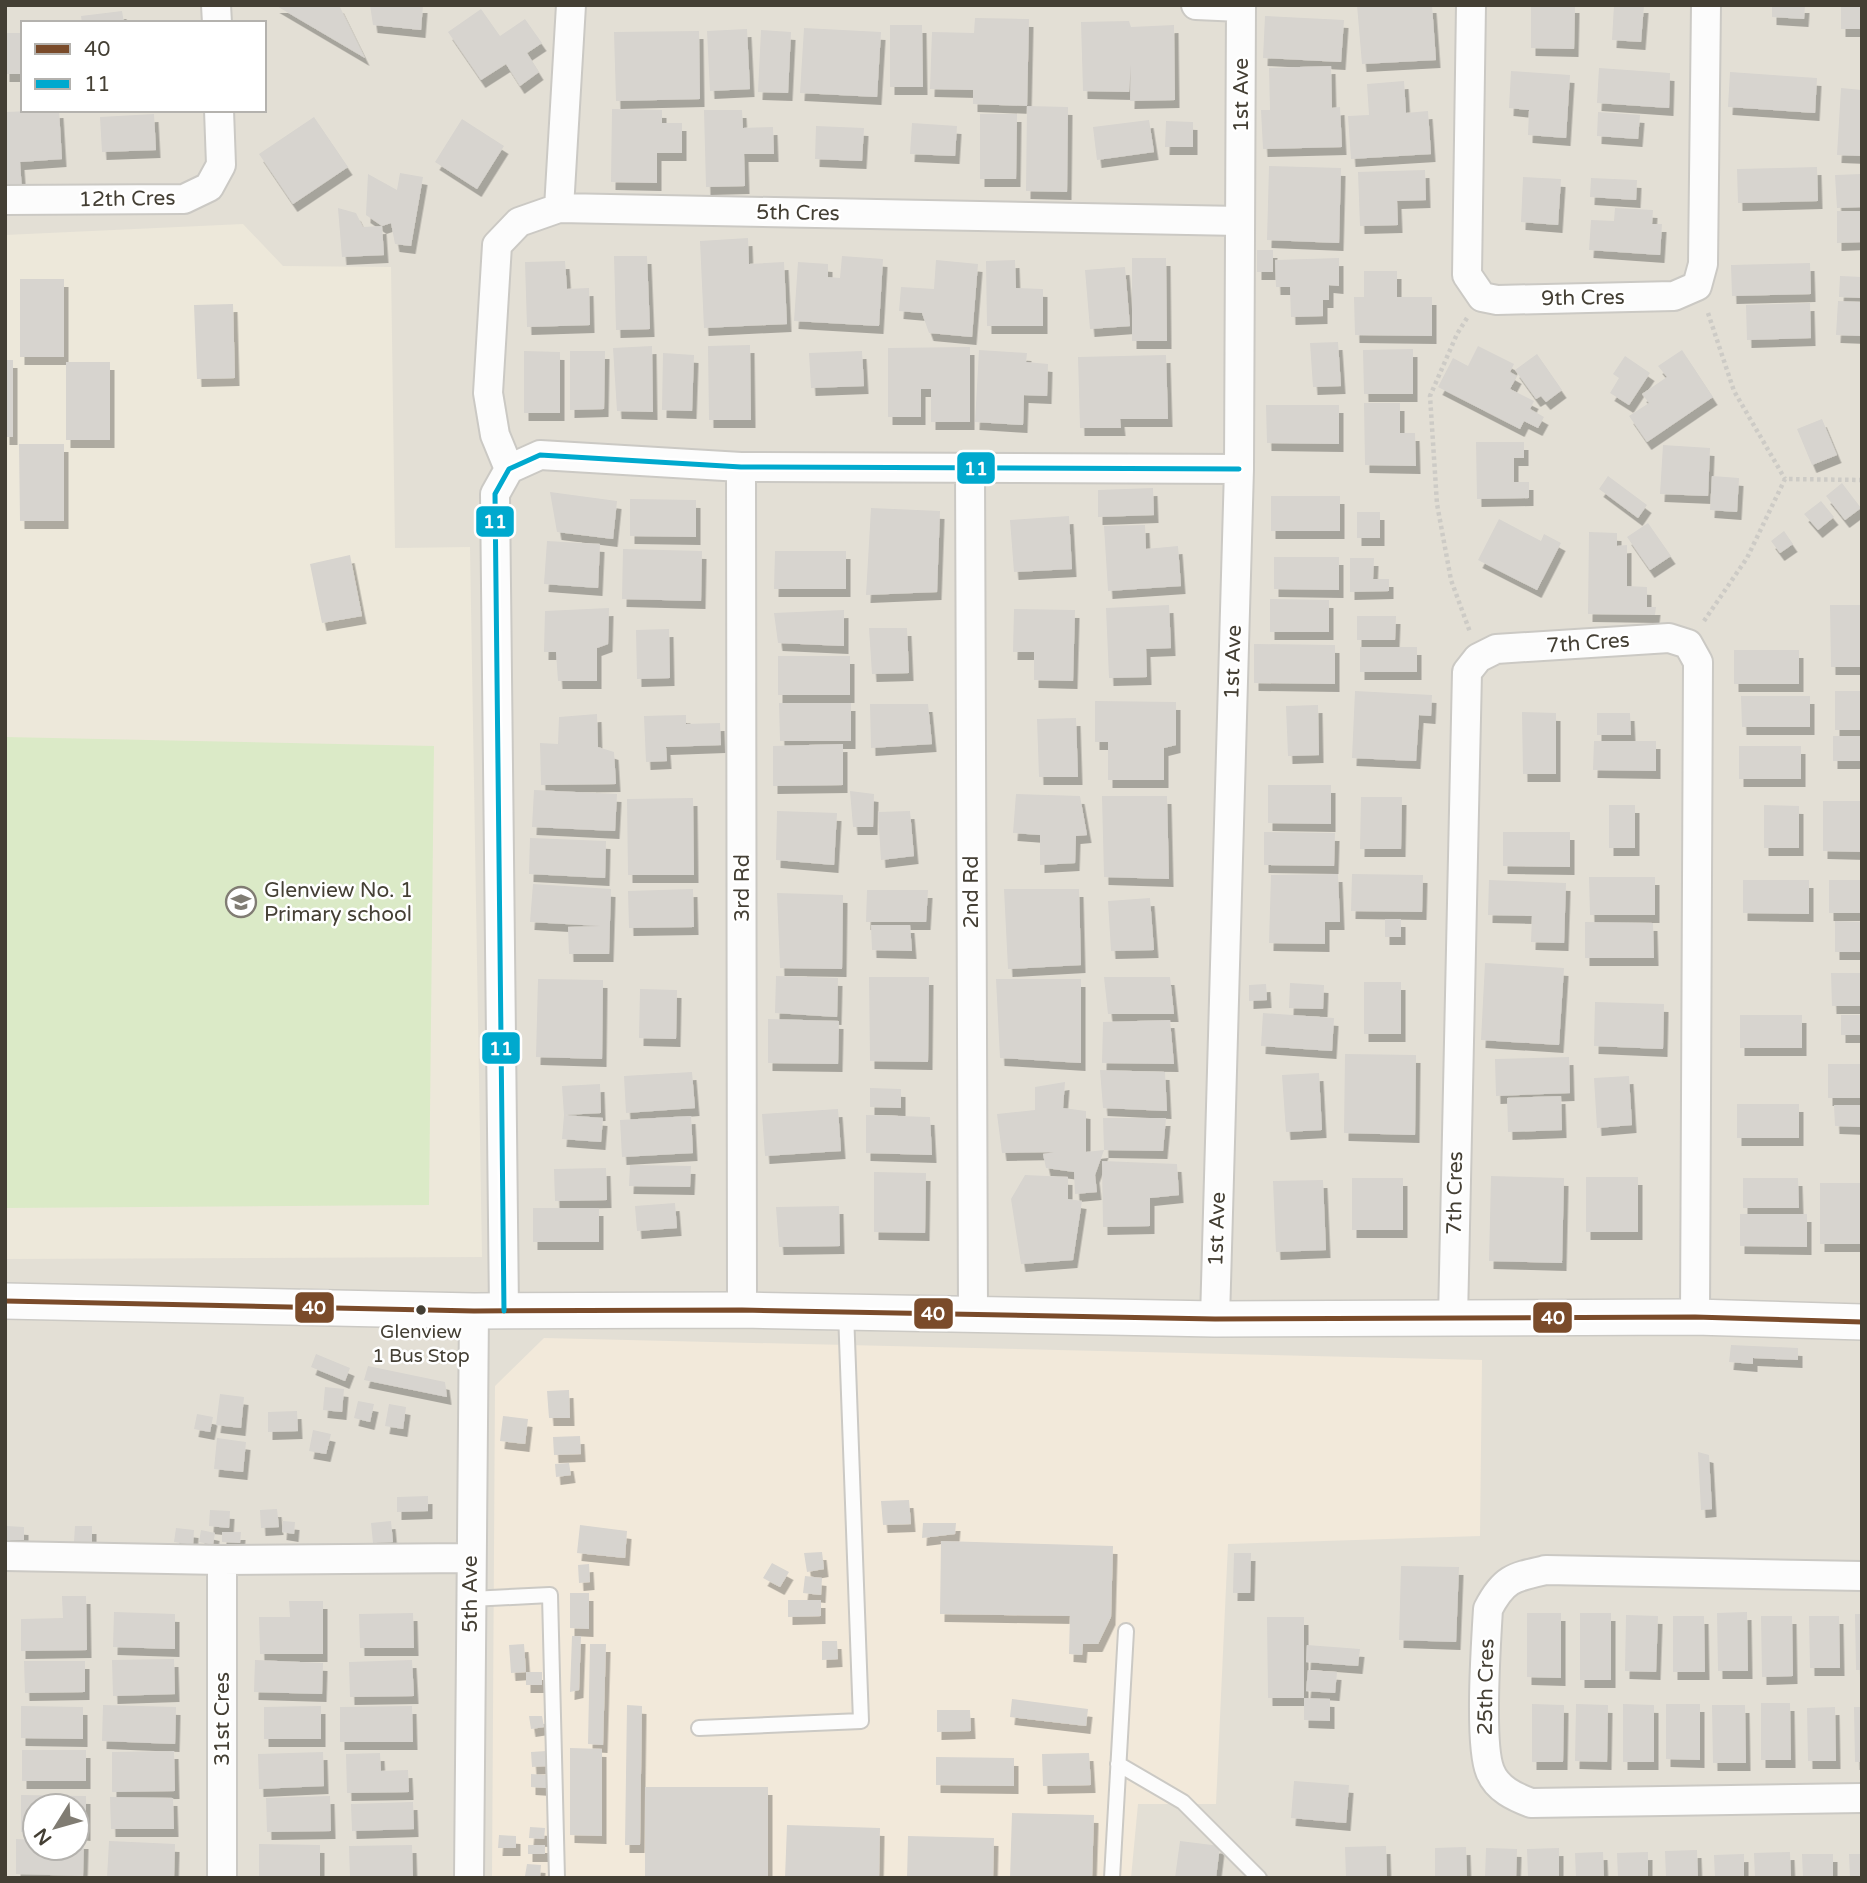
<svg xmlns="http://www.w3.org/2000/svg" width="1867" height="1883" viewBox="0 0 1867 1883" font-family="'Varela Round',sans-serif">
<defs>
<filter id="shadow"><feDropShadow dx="4.5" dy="8" stdDeviation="0" flood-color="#0004"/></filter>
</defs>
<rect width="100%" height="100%" fill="#eeede8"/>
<path fill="#e3dfd5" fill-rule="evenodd" d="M5,5h1857v1873h-1857zM23,23h241v87h-241zM35,1806h42v42h-42z"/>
<path fill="#f2e9da" d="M544,1338l938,22 -2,176 -252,8 -12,260h-78l-7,74h-639l3,-492z"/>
<path fill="#ede8da" d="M243,224l40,42 108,1 4,281 75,-1 12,710 -477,2v-1024z"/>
<path fill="#dbeac7" d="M5,737l429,9 -5,459 -424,3z"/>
<path fill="#d7d4cf" filter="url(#shadow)" d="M275,5h64l26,53z
M370,5h53l-2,25 -48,-5z
M1357,5h75l4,55 -74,4z
M1531,5h44l-1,44 -43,-1z
M1614,5h30l-3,37 -29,-2z
M1772,5h33l-1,14 -32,-2z
M1841,5h21v24h-21z
M481,9l19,27 25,-17 17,24 -15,10 12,19 -19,14 -14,-22 -25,16 -33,-48z
M122,11l2,12h-42l-1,-7z
M1265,16l79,4 -3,42 -78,-4z
M975,18l54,1 -2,87 41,1 -1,85 -41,-1 1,-85 -54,-2v-14l-43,-1 2,-57 42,1z
M1129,21l2,6 43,-2 1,75 -45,1 1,-36 -2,27 -46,-1 -2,-69z
M890,25h32l1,62h-33z
M804,28l77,4 -4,65 -77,-4z
M747,29l3,60 -40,2 -3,-60z
M761,30l30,2 -3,61 -30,-1z
M699,31l1,68 -84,2 -2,-69z
M5,33h18v41h-18z
M1331,66l1,42 8,-1 2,40 -79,2 -2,-39h9l-1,-42z
M1599,68l71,5 -1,35 -72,-5z
M1511,71l59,4 -4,63 -38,-3 1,-25 -20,-2z
M1730,72l87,6 -2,35 -87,-6z
M1404,81l2,32 22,-2 3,43 -80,5 -3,-43 21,-1 -2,-31z
M1841,88l21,2v66l-25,-1z
M612,109l50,1v13h20v30h-25v30l-46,-1z
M59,110l3,49 -42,3 2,28 -17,1v-79z
M704,110h38l1,18 30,-1 1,27h-30l1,32 -39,1z
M1598,112l42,3 -2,24 -41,-3z
M154,114l2,36 -54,2 -2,-35z
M980,114h37l-1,65h-36z
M314,117l34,50 -55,37 -34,-50z
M462,119l42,27 -27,43 -42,-27z
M1149,120l5,32 -57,8 -4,-33z
M1166,121l27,1v25h-28z
M912,123l45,3 -2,30 -45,-2z
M816,126l48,2 -2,33 -47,-2z
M1269,166l72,2 -2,75 -72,-3z
M1817,167l1,34 -80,2 -1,-34z
M1425,170l1,30 -29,1 1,24 -38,1 -2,-54z
M400,173l23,4 -12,69 -16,-2 -4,-21 -9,3 2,29 -42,2 -4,-49 18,5 7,14 19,-1 -16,-11 2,-41 29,16z
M1862,174v33l-25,1 -2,-33z
M1523,177l38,2 -3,46 -37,-3z
M1591,178l46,2 -1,20 -46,-3z
M1615,208l38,2 -1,14h10l-2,31 -71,-5 2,-30 23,1z
M1837,211h25v31l-25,1z
M748,238l1,26 35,-2 3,62 -83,4 -4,-87z
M1257,250h16v22h-16z
M614,256h33l3,73 -34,1z
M842,256l41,3 -4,67 -85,-5 4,-59 30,2v13l12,1z
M1132,258h34l1,83h-35z
M1339,258v28l-10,-1v15h-6v16l-32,1 -1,-30h-14l-1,-27z
M936,260l42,4 -6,73 -43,-4 -7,-20 -23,-2 2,-24 33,2z
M1015,260l1,28 27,1v37h-56l-1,-65z
M565,261l2,28 22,-1 1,37 -63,2 -2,-65z
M1810,263l1,31 -79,2 -1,-31z
M1125,267l5,59 -40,3 -5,-59z
M1364,271h33v26h35v39l-77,-1 -1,-38h10z
M1840,276l22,1v21l-23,-1z
M20,279h44v78h-44z
M1838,301l24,1v34l-26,-1z
M1810,303l1,35 -64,2 -1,-35z
M233,304l2,74 -38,1 -3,-74z
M1338,342l3,44 -28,1 -3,-44z
M750,345l1,75h-42l-1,-74z
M652,346l1,66 -36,-1 -4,-63z
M1478,346l36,18 -4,8 7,4 -7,13 24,12 -4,8 14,8 -6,11 -14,-7 -4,8 -82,-42 15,-29 15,8z
M970,347v75h-39v-33h-10v28h-33v-69z
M1413,349v45h-49l-1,-44z
M979,350l48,3 -1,9 22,2 -1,32 -23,-1 -1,30 -48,-3z
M1682,350l31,47 -66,45 -18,-26 20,-13 -7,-9 25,-17 -9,-11z
M524,351l36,1v61h-36z
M570,351h35l-1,58 -34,1z
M862,351l2,35 -53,2 -2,-35z
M663,353l31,2 -2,56 -30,-1z
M1537,354l25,36 -16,12 -5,-6 -5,3 -21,-29z
M1166,355l2,64h-48l1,9h-41l-2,-71z
M1625,356l25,17 -21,32 -19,-12 9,-15 -6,-4z
M5,360h8v77h-8z
M66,362h44v78h-44z
M1364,403h36v30h15l1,33 -51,-1z
M1266,405h73v39l-72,-1z
M1822,419l15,36 -25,10 -15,-36z
M1476,442h48v16h-10v24h15v16l-52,1z
M19,444h45v77h-44z
M1663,445l47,3 -2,48 -48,-2z
M1608,476l39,29 -9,13 -39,-29z
M1712,476l27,2 -2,34 -27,-2z
M1842,483l19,25 -16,12 -19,-24z
M1153,488l1,27 -56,2v-27z
M550,492l67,9 -4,38 -56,-7z
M1271,496h69v35h-69z
M630,499l66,1v37l-66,-1z
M1821,501l13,16 -16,13 -14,-16z
M871,508l69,3 -3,81 -71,3z
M1357,512h23v26h-23z
M1069,516l3,53 -58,3 -4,-52z
M1499,519l42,22 3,-7 17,9 -24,47 -59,-30z
M1648,523l23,33 -21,14 -23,-33z
M1145,525l1,24 32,-3 3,40 -73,5 -4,-65z
M1784,531l9,13 -13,9 -9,-12z
M1589,532l28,1v13l10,-1v41l20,1v20h9l-1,8 -67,-1z
M547,541l53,3 -2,44 -54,-4z
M623,549l79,2 -1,50 -79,-2z
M775,551h71v38h-72z
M350,555l12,61 -40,7 -12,-59z
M1274,557h65v33l-65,-1z
M1350,558h24l-1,21h16v12l-39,1z
M1270,599l59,1v32h-59z
M1169,605l2,43 -25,1 1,28 -38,1 -3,-70z
M1830,605h32v62h-31z
M609,608l-1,36 -11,4v33h-39l-2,-29h-12l1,-41z
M1014,609l61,1 -2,71 -39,-1v-28h-21z
M844,610v36l-66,-3 -4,-30z
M1357,616h39l-1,24h-38z
M869,628h38l2,45 -37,1z
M669,629l1,49 -33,1 -1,-49z
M1254,644l81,1v39l-81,-1z
M1360,647h57v25h-57z
M1734,650h65v34h-65z
M778,656h72v39h-72z
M1355,691l77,4 -1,21 -12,-1 -3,46 -64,-3z
M1835,691h27v39h-27z
M1741,696h69v31h-68z
M1095,701l81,1v43l-12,3v32h-56v-38h-13z
M779,703h72v38h-71z
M870,704h58l4,40 -61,4z
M1318,705l1,50 -31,1 -2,-50z
M1522,712l34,1v61h-33z
M1597,713h33l1,22h-34z
M597,714l1,33 16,5 2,32 -75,1 -1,-42 18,1 1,-27z
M686,715v9l34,-1 1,22 -55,2 1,14 -21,1 -2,-46z
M1076,718l2,59h-39l-2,-58z
M1833,736h29v25h-29z
M1594,741h62v30l-63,-1z
M843,744v41l-70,1v-40z
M1739,746h62v33h-62z
M1268,785h63v39l-63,-1z
M534,790l83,4 -2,37 -83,-4z
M850,791l24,3 -1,33h-20z
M1016,794l64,2 7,39 -11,1 -1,27 -35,2v-30l-27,-2z
M1102,796h65l2,83 -65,-2z
M1361,797h41l-1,52h-41z
M693,798l1,77h-66l-1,-76z
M1823,801h39v51l-39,-1z
M1609,805h26v43h-26z
M1764,805l35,1v42h-35z
M777,811l60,2 -3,52 -58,-5z
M910,811l4,45 -33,4 -3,-48z
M1264,832l71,1 -1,33 -70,-1z
M1503,832h67v35l-67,-1z
M530,838l76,3 -1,37 -76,-4z
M1338,874l2,48h-15v22l-56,-1 2,-68z
M1352,874l71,1 -1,37 -71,-1z
M1589,877h66v38h-65z
M1489,880l77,3 -2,60 -33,-1 1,-26 -44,-1z
M1743,880h66v34l-66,-1z
M1829,880h33v33h-33z
M533,884l78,5 -2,65h-40l-1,-27 32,-1 -70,-4z
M693,889l1,38 -65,1 -1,-37z
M1004,889h75l2,76 -73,4z
M867,890h61l-2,32h-60z
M777,893l66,2 -1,74 -62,-1z
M1150,898l4,52 -43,1 -3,-50z
M1385,919h16v18h-16z
M1835,921l27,1v30h-27z
M1585,922l68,1 1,35h-69z
M871,925h39l2,26 -40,-1z
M1485,963l79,5 -5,77 -78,-5z
M1831,973h31v33h-30z
M776,976l62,2 -1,39 -62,-4z
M869,977h60l-1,85 -58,-1z
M1104,977h66l4,37h-66z
M538,979l65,1 -1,79 -66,-2z
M996,979h85v84l-81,-5z
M1364,982h37v52h-37z
M1290,983l34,2 -1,24 -34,-1z
M1266,984l1,16 -18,1v-16z
M640,989l37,1 -1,49 -37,-1z
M1595,1002l69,2 -1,45 -69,-3z
M1263,1013l71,5 -2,33 -71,-5z
M1740,1015h62v33h-62z
M1841,1015h21v20h-21z
M768,1019l71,2 -1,43 -70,-1z
M1170,1020l4,44 -72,-1 1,-41z
M1345,1054l71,1 -1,80 -71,-2z
M1569,1057l1,36 -74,3 -1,-37z
M1828,1064h34v34h-34z
M1100,1070l65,2 2,39 -64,-3z
M692,1072l3,36 -69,5 -2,-37z
M1319,1073l3,57 -36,2 -4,-57z
M1629,1076l3,49 -35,3 -3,-50z
M1065,1082l-2,26 23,3v41l18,-2 -9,25 2,17 -22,2 -1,-22 -28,-4 -3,-14 11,-2 -52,1 -5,-39 38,-4v-23z
M600,1084l1,29 -37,2 -2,-29z
M870,1088l31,1v19l-31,-1z
M1561,1096l1,34 -54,2 -1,-34z
M1737,1104h62v34h-62z
M1834,1105h28v22l-27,-1z
M838,1109l3,42 -76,5 -3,-42z
M564,1115l39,3 -2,24 -39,-3z
M866,1115l64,2 2,38 -66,-2z
M691,1116l2,37 -71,4 -2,-37z
M1103,1118h63l-3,33 -59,-1z
M1102,1161l75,3 2,31 -29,3v28l-47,1z
M630,1165l61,1 -1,21 -61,-1z
M606,1168l1,32 -52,1 -1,-32z
M874,1172l52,1 -1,60 -51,-1z
M1025,1175l43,2v22l14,2 -9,59 -52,4 -10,-65z
M1491,1176l73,2 -2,85 -73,-2z
M1586,1177h52v55h-52z
M1352,1178h51v52h-51z
M1743,1178h55l1,30h-56z
M1323,1180l3,70 -50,2 -3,-71z
M1820,1183h42v61h-42z
M675,1203l2,25 -40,3 -2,-25z
M839,1206l1,40 -61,1 -3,-40z
M533,1208h66v34h-66z
M1740,1214h67v33l-67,-1z
M1731,1345l67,3v12l-45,-2v6l-24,-2z
M316,1354l34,14 -5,13 -34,-14z
M368,1366l77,16 2,15 -83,-17z
M325,1387l19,2 -2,23 -19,-2z
M569,1390l1,28h-21l-2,-27z
M220,1394l24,3 -3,31 -25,-3z
M358,1401l16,3 -4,18 -16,-4z
M389,1404l17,3 -3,22 -18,-3z
M297,1411l1,20 -30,1v-20z
M197,1414l16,3 -3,15 -16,-3z
M503,1416l25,3 -3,25 -25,-3z
M313,1430l18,4 -5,20 -17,-3z
M580,1436l1,18 -27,1 -1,-18z
M217,1438l29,4 -3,30 -29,-3z
M1698,1452l11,3 3,54 -11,1z
M569,1463l2,12 -15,2 -1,-13z
M428,1496v15l-31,1v-15z
M909,1500l2,24 -28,1 -2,-24z
M277,1509l2,18 -18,1 -1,-18z
M210,1510l20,1 -1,17 -20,-2z
M283,1521l12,1 -1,12 -12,-2z
M391,1521l2,21 -20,1 -2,-20z
M923,1523h33l-1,11 -33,4z
M580,1525l47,6 -2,27 -48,-5z
M6,1526l18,1v13h-19z
M75,1526h17v16h-18z
M176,1528l18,2 -1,15 -19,-3z
M201,1530l14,3 -2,12 -14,-3z
M222,1532h19l-1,11 -18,-1z
M941,1541l172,5 -2,71 -13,27h-15l-1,11 -13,-1 1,-38 -130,-2z
M822,1552l2,17 -17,3 -3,-19z
M1234,1553h17l-1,40h-17z
M772,1563l17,9 -9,15 -17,-9z
M589,1564l1,18 -11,1 -1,-18z
M1401,1566l58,1 -3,75 -57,-2z
M805,1576l17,2 -1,17 -18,-2z
M570,1593h19v36l-19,-1z
M62,1596h24l1,54 -66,1v-32l42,-1z
M788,1600h33v16l-33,1z
M289,1601h34v53h-63l-1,-37h31z
M114,1612l61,2v35l-62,-2z
M1747,1612l1,59h-30l-1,-58z
M413,1613l1,35h-54l-1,-34z
M1527,1613h34v65l-34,-1z
M1580,1613h31v67h-31z
M1855,1614h7v56h-6z
M1626,1615l32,1 -2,56 -31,-1z
M1673,1616h31l1,56h-32z
M1761,1616h31l1,60 -31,1z
M1809,1616h30l1,52h-30z
M1267,1617h37v81h-36z
M572,1636h9l-2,54 -9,2z
M822,1641h15l1,18 -16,1z
M524,1644l2,28 -15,1 -2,-28z
M590,1644h16l-3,101 -15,-1z
M1307,1645l53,4 -2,17 -52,-4z
M174,1659l1,35 -62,2 -1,-36z
M255,1660l68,3 -1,31 -68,-2z
M412,1660l2,36 -64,1 -1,-35z
M24,1661h61v31l-60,1z
M1308,1670l29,2 -2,21 -29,-2z
M526,1672h16v13h-16z
M1304,1698l26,1v22l-26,-1z
M1012,1699l76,10 -2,17 -76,-9z
M1761,1703h29l1,57h-30z
M1532,1704l32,1 -1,57h-31z
M1576,1704l32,1 -1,57 -32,-1z
M1623,1704l31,1v57h-31z
M1666,1704h34v56l-34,-1z
M103,1705l73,2 -1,37 -73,-3z
M627,1705l15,1 -2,139h-15z
M1712,1705h33l1,58h-33z
M21,1706l62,1v32l-62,-1z
M321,1706v33h-57v-32z
M412,1706l1,36h-73v-35z
M1835,1707l1,54h-28l-1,-53z
M1854,1707h8v55h-7z
M937,1710h33l1,21 -34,1z
M529,1716h13l2,11 -13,2z
M570,1748l32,1v87l-32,-1z
M22,1750h64v31h-64z
M174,1751l1,40 -63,1v-40z
M547,1751l1,15 -16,1 -1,-15z
M323,1752l1,34 -65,3 -1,-35z
M380,1753l1,18 27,-1 1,22 -62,1 -1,-39z
M1089,1753l2,32 -48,1 -1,-32z
M936,1757l78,1v28l-78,-1z
M531,1774l15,1v13l-15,-1z
M1294,1781l55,4 -3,38 -55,-5z
M645,1787h123v91h-123z
M21,1795l65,1v37l-9,-1v-26h-42v26h-14z
M330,1796l1,35 -64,1 -1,-34z
M110,1797l63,1 1,31h-63z
M413,1802l1,27 -62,2 -1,-27z
M1012,1813l82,2 -2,63h-82z
M787,1825l93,3 -1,50h-94z
M530,1827l15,1 -1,11 -15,-1z
M499,1835l17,1v12h-18z
M908,1836l86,2 -1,40h-86z
M16,1839l19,1v8h42v-7h7l-1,35 -67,-2z
M109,1841l66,3 -1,34h-67z
M1180,1841l40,5 -4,32h-41z
M259,1844l61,1v33h-61z
M412,1845l1,33h-63l-1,-32z
M528,1845h17v9h-17z
M1386,1846l1,32h-41l-1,-31z
M1466,1847l1,31h-32v-30z
M1486,1848l31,1 -1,29h-31z
M1559,1848v30h-31l-1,-29z
M1697,1850l1,28h-32l-1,-27z
M1603,1852l1,26h-28l-1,-25z
M1648,1852v26h-30l-1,-25z
M1790,1852l1,26h-36l-1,-25z
M1744,1854v24h-29l-1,-23z
M1802,1854h31v24h-30z
M1849,1854h13v24h-12z
M527,1864l14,1 -1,12 -15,-1z"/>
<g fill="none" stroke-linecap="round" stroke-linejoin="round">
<g stroke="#cbc9c4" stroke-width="18">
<path id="service" d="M471,1599l79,-4 7,283
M699,1728l162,-7 -15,-409
M1118,1764l65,38 76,76
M1112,1878l14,-247"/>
</g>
<g stroke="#cbc9c4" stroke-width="32">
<path id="minor" d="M216,5l1,18
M571,5l-12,203 681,13
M1196,5l45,2
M1471,5l-4,270 15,22 15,3 177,-4 23,-10 6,-22 3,-259
M5,200l179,-1 25,-12 12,-22 -2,-55
M741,467l1,843
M970,468l3,847
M509,469l-14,-34 -7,-42 9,-148 22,-23 40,-14
M504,1311l-9,-817 14,-25 31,-14 201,12 498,2
M1215,1319l24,-850 2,-464
M1453,1319l14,-647 11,-14 18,-9 173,-11 19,6 10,18 -3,655
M5,1556l217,4 248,-2
M1862,1576l-316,-6c-32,7 -42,8 -58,39 -2,33 -9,135 2,162 7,18 25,26 41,32l331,-5
M222,1878v-318
M469,1878l5,-567"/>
</g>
<g stroke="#cbc9c4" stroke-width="38">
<path id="tertiary" d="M5,1301l469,10 268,-1 473,9 480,-2 167,5"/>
</g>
<path stroke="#cdcbc6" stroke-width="4.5" stroke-dasharray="3.5 3.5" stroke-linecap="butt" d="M1708,313l26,78 51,88
M1467,318l-10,16 -27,62 7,108 14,76 19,52
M1704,621l43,-63 38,-79 77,1"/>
<use href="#service" stroke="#fcfcfc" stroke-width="14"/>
<use href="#minor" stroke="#fcfcfc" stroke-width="28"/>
<use href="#tertiary" stroke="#fcfcfc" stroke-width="35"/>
<g stroke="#fff" stroke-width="10">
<path id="bus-1" d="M5,1301l469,10 268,-1 473,9 480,-2 167,5"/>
</g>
<g stroke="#fff" stroke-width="10">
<path id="bus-2" d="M504,1311l-9,-817 14,-25 31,-14 201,12 498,2"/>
</g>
<use href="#bus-1" stroke="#7a4b2a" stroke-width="5"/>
<use href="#bus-2" stroke="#00a9ce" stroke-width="5"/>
</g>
<defs>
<g id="school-ring" transform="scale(1.575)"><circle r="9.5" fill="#fff" stroke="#807c73" stroke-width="1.5"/><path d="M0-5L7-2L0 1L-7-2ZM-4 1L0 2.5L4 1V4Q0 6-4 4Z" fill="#807c73"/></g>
</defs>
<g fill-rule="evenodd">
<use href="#school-ring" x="241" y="902"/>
</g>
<circle fill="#443f34" stroke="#fff" stroke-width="2.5" cx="421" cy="1310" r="6"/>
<g text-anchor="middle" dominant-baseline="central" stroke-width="5" stroke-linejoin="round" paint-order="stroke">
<g font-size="19" fill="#443f34" stroke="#fff">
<text x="421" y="1332">Glenview<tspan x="421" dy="24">1 Bus Stop</tspan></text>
</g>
<g font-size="21" fill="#443f34" stroke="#fff">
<text transform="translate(1241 95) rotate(-90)">1st Ave</text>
<text transform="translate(127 199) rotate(-1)">12th Cres</text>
<text transform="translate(798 213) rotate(1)">5th Cres</text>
<text transform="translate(1583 298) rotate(-1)">9th Cres</text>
<text transform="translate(1588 643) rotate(-4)">7th Cres</text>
<text transform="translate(1233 662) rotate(-88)">1st Ave</text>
<text transform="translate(742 888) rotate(-90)">3rd Rd</text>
<text transform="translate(971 892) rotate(-90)">2nd Rd</text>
<text transform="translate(1455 1193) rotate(-89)">7th Cres</text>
<text transform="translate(1217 1229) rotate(-88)">1st Ave</text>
<text transform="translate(470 1594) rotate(-90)">5th Ave</text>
<text transform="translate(1486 1687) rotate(-89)">25th Cres</text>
<text transform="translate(222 1719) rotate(-90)">31st Cres</text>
</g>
<g font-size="21" fill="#443f34" stroke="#fff" text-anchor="start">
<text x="264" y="890">Glenview No. 1<tspan x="264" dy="24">Primary school</tspan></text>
</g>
</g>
<g stroke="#fff" stroke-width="2.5">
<rect x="956" y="451" width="40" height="34" rx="7" fill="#00a9ce"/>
<rect x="475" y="505" width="40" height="33" rx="7" fill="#00a9ce"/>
<rect x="481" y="1031" width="40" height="34" rx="7" fill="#00a9ce"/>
<rect x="294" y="1291" width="41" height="33" rx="7" fill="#7a4b2a"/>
<rect x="913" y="1297" width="41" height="33" rx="7" fill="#7a4b2a"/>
<rect x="1532" y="1301" width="41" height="33" rx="7" fill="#7a4b2a"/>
</g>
<g font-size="19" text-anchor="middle" font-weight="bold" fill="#fff">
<text x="976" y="475">11</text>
<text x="495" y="528">11</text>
<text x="501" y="1055">11</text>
<text x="314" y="1314">40</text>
<text x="933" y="1320">40</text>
<text x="1553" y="1324">40</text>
</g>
<rect width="1867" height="1883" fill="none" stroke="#443f34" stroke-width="14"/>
<rect x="21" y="21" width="245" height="91" fill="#ffffff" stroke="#b4b2ae" stroke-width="2"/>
<rect x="35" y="44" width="35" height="10" fill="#7a4b2a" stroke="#b4b2ae" stroke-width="2"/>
<text x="84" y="56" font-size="21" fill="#443f34">40</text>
<rect x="35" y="79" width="35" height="10" fill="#00a9ce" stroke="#b4b2ae" stroke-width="2"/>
<text x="84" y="91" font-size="21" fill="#443f34">11</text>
<g transform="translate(56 1827) rotate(233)"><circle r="33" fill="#ffffff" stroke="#b4b2ae" stroke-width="2"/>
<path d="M0-5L12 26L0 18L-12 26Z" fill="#807c73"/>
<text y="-10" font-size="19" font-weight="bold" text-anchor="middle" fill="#443f34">N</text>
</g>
</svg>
